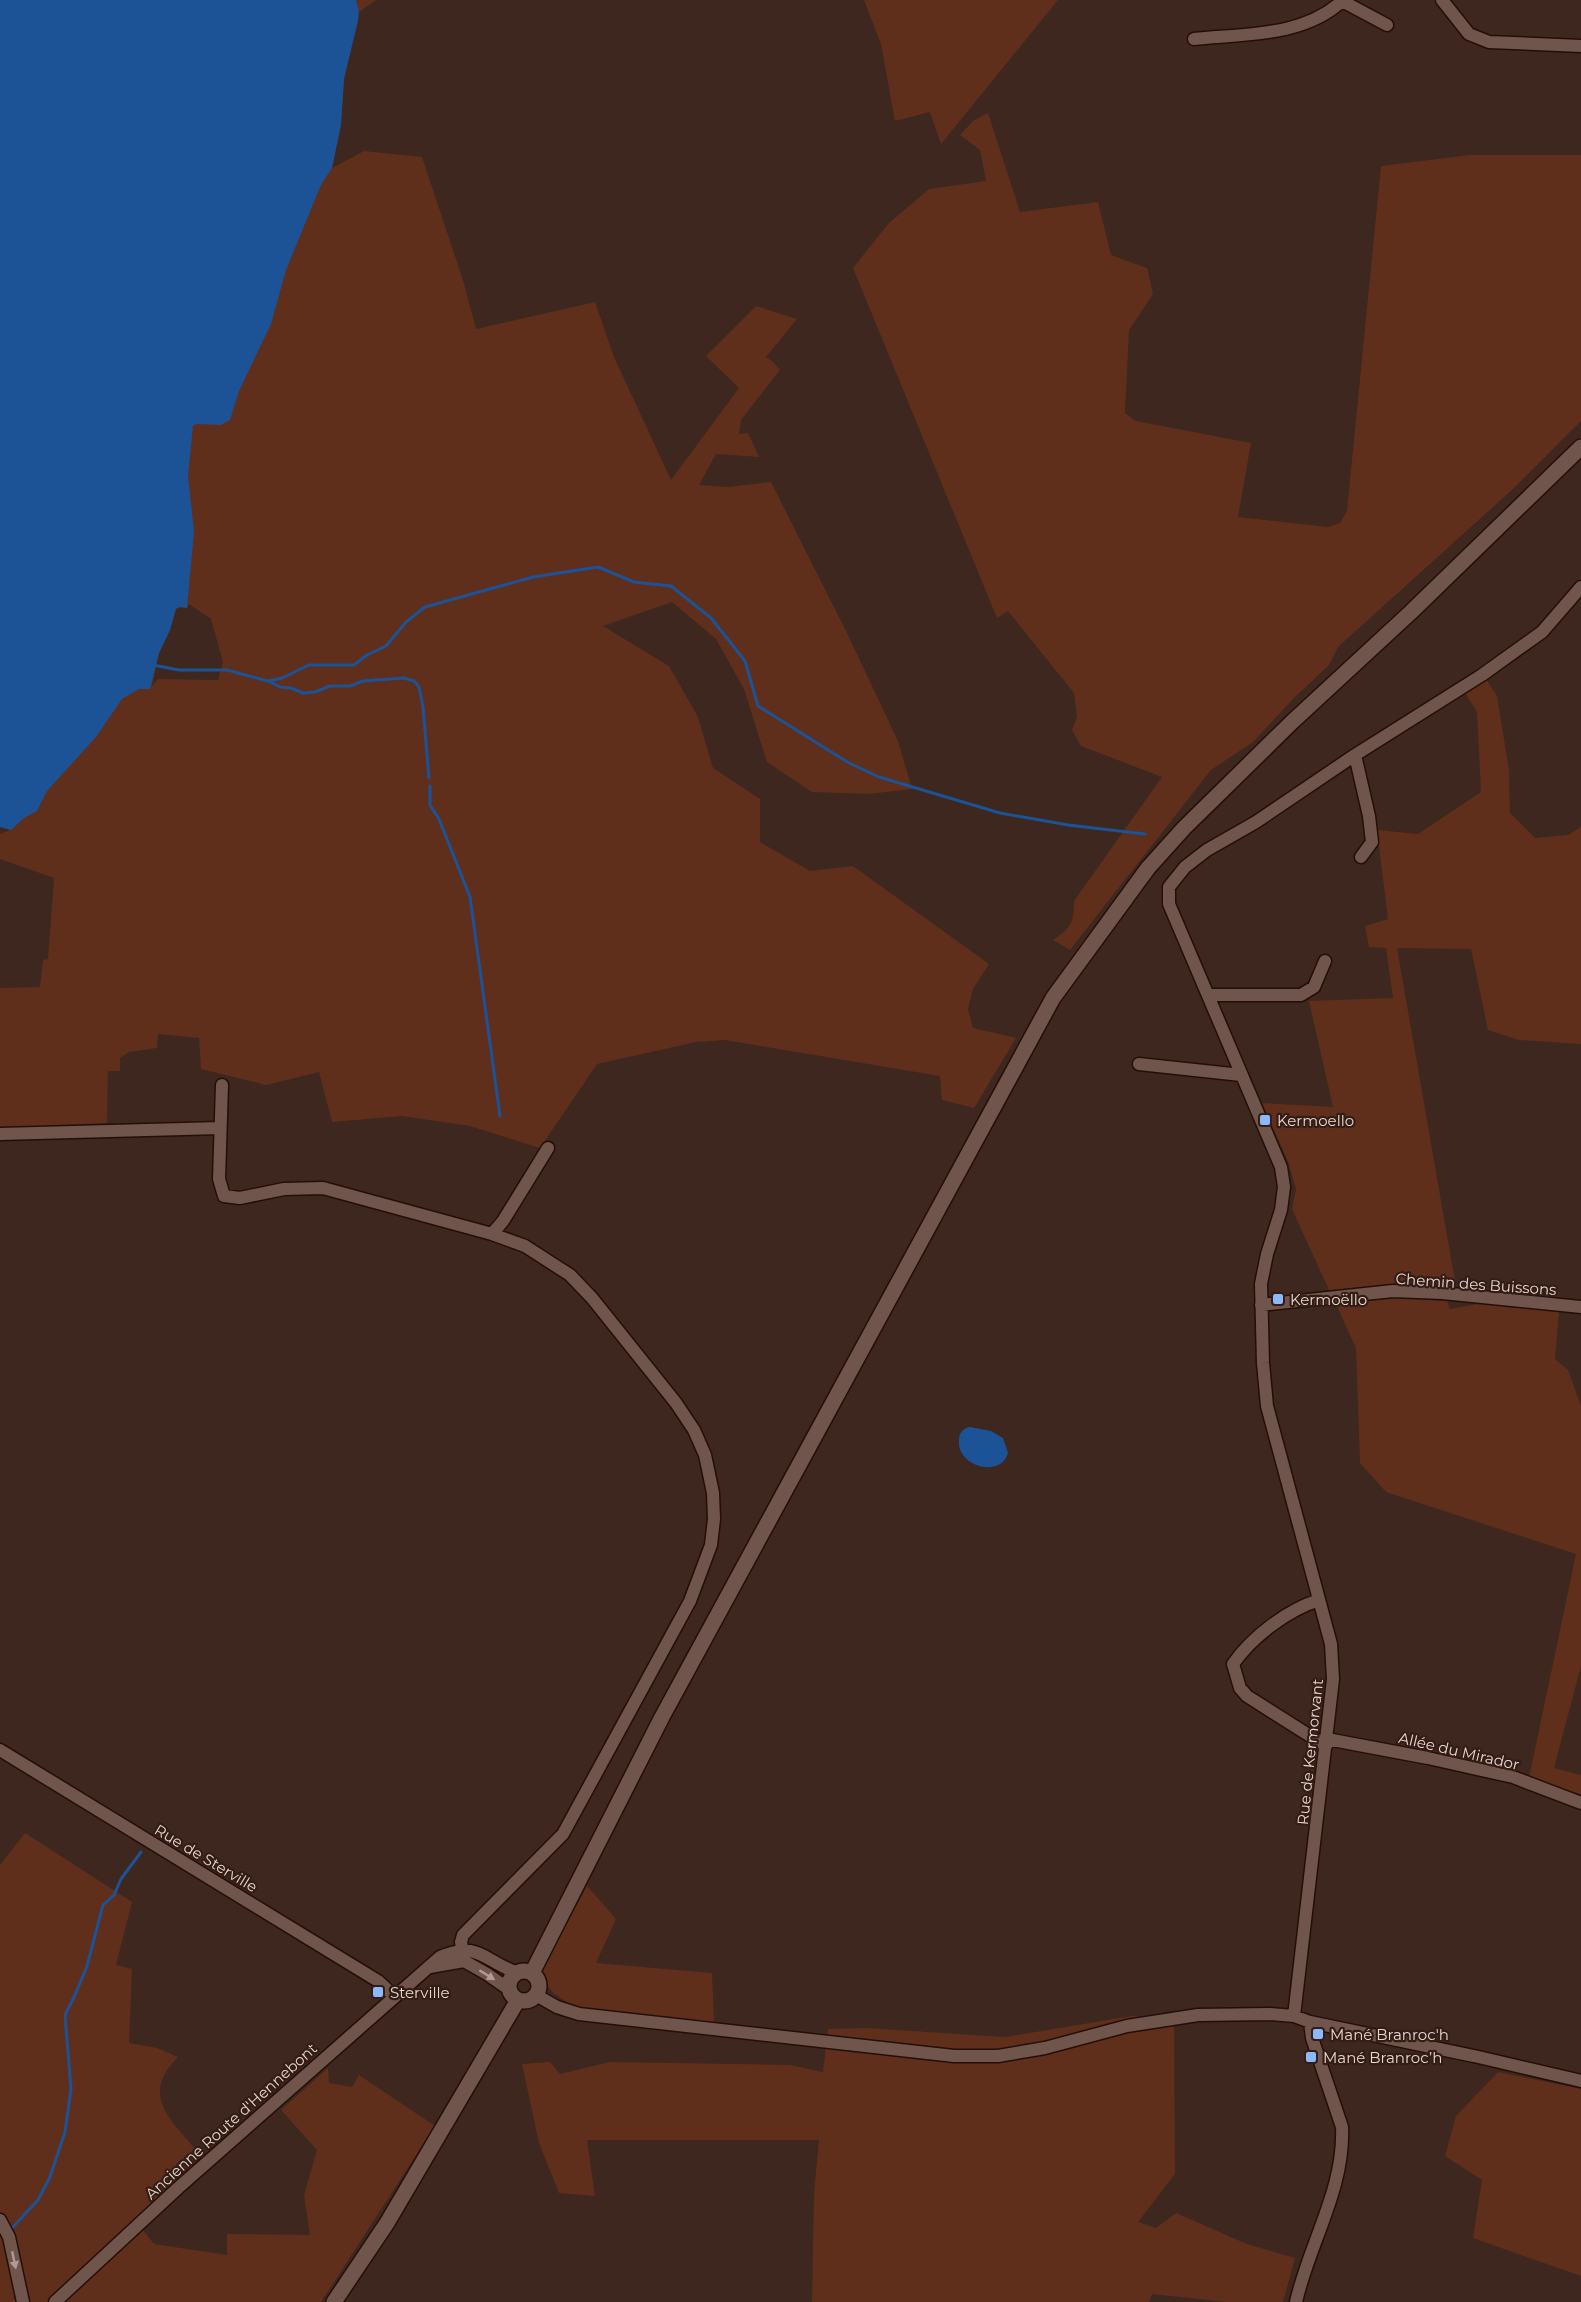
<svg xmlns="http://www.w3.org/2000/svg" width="1581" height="2302" viewBox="0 0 1581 2302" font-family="Montserrat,sans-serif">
<rect width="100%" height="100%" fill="#3e271e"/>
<path fill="#5f2f1c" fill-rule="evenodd" d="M0,0h376l-17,12 -15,67 -3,46 -9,43 32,-17 58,6 41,123 13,49 119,-27 19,55 57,123 68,-92 -33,-32 50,-50 41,13 -31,38 6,4 8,9 -39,50 -2,14 9,-1 11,24 -43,-3 -17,31 29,2 43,-5 76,151 51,108 14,48 -44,5 -56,-2 -45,-30 -23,-73 -28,-50 -44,-37 -69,24 66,40 29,51 15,51 47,31v43l50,29 43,-5 136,98 -16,25 -5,20 5,19 43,10 -42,70 -32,-8 -2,-24 -215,-36 -29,2 -99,22 -57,84 -70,-22 -68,-10 -70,6 -13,-50 -53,13 -65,-16 -2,-31 -41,-4 -1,14 -28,4 -9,6v13h-12l-1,52 -107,5v-140l40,-1 3,-27 5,-1 6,-81 -54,-19v-25l10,-4 -10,-3zM189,604l22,15 12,43 -5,18 -60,-1 -6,7 7,-33 11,-23 6,-21 4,-2 7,1z
M864,0h194l-117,144 -11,-32 -35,9 -14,-77z
M988,113l32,99 78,-10 13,53 36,13 6,26 -24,36 -4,83 11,8 115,22 -13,74 90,10 12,-4 7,-12 34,-345 89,-11h111v266l-68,68 -175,158 -9,18 -36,34 -40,43 -42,28 -141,180 -17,-10c18,-12 21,-18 21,-39l88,-124 -81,-31 -9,-16 5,-13 -3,-24 -66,-82 -11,7 -144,-350 35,-44 41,-35 57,-8 -6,-31 -20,-15 13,-14z
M1486,679l11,17 12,74 1,43 25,25 33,-3 13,-8v217l-62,-4 -31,-10 -17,-81 -74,-1 59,339 -57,-2 -69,7 -38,-83 4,-20 -7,-25 -27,-61 71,4 -24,-106 84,-3 -7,-50 -17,-1 -4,-21 23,-7 -11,-89 41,4 63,-42 -4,-80 -13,-21z
M1385,1297l62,4 3,8 34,-6 75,8 -4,48 13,11 13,36v260l-27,102 27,7v19l-52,-16 47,-224 -190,-62 -26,-29 -4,-115 -20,-44z
M25,1833l107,69 -16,63 16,4 -3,74 28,5 21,9c-40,40 -5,64 22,98l-65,65 19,24 73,11v-21l83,1 -6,-40 13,-45 -36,-40 47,-42 1,15 23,4 7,-12 76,51 -114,176h-321v-437z
M587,1886l29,33 -20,44 116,10 2,49 -134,-12 -27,-17 -10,-13 -1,-10z
M1132,2016l42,3 1,155 -37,48 18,6 20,-15 71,31 48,14 -12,44h-57l-74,-8 -3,8h-337l2,-109 5,-53h-232l8,56 -36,-3 -20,-50 -17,-79 28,-2 10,12 50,-12 180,3 33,7 5,-43 38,-1 139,9z
M1498,2072l83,17v187l-108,-38 9,-58 -37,-24 11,-40z"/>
<path fill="#1c5296" d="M0,0h356l3,11 -1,10 -14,58 -3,46 -9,43 -11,17 -35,85 -15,54 -32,67 -9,29 -9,5 -24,-1 -4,2 -5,50 6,55 -7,77 -7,-1 -4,2 -6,21 -11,23 -9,36h-11l-17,10 -26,38 -49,54 -10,20 -13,7 -13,12 -11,-3z
M970,1427l21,4 12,7 5,15c-7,26 -52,13 -49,-13 0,-7 4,-12 11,-13z"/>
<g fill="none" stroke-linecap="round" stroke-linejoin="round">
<path stroke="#1c5296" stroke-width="3" d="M153,665l26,5h48l41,11 14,-3 27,-13h45l13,-10 19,-9 20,-24 19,-15 108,-30 65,-10 36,15 37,4 40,32 34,43 13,45 91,57 30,14 121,36 68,12 77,9
M269,681l11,6 11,1 12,5 12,-1 15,-6h20l13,-5 41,-3 10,3 5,6 4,20 6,71
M430,786v19l9,14 31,78 30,219
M13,2227l25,-27 12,-23 15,-45 6,-43 -6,-74 10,-20 12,-29 16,-61 11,-10 7,-16 20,-27"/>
<g stroke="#240f08" stroke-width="15">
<path id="street" d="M1442,0l27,34 20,8 92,4
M1342,1l45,24
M1194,39c49,-5 111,-2 149,-39
M1355,755l14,61 3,26 -11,15
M1209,995h92l13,-8 11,-26
M1139,1064l102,11
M222,1085l-3,94 5,17 16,2 44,-9 39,-1 169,46 33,12 45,29 22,23 84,105 18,27 11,25 8,38 1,26 -3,26 -21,56 -127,233 -100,101 -2,7 3,19
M0,1134l220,-6
M492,1234l11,-13 45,-73
M1261,1305l132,-14 49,2 139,14
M1319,1600c-32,10 -67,37 -86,64l7,24 7,8 79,50
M1327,1739l101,19 85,19 68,26
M0,1750l378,231 16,15
M430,1967l34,-6 23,13 23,16
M536,1995l21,12 22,7 375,42h44l47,-8 82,-22 71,-11 72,-1 24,2 16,6 164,34 107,25
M1294,2016l39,-337 -2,-35 -64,-238 -4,-43 -2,-79 6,-30 14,-44 3,-23 -3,-20 -112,-263v-17l16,-20 22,-17 49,-28 99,-67 127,-80 60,-43 39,-45
M0,2220l9,17 14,65
M55,2302l123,-114 262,-231c39,-17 43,4 78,16
M1296,2302c13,-58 49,-114 46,-175l-30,-89 -2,-16"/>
</g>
<g stroke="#240f08" stroke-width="18">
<path id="secondary" d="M509 1986a15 15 0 1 1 30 0a15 15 0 1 1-30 0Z
M532,1973l130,-256 391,-719 95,-130 36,-40 108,-106 119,-110 170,-165
M334,2302l53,-79 131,-223"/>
</g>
<use href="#street" stroke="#6f554b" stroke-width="12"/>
<use href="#secondary" stroke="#6f554b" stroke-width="15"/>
</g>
<defs><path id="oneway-solid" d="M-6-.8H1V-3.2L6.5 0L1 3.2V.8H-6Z" transform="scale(1.5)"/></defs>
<g fill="#b09c94">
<use href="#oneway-solid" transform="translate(487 1975) rotate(32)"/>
<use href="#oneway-solid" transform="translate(14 2260) rotate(78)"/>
</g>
<g fill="#8abafc" stroke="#341d15" stroke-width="2">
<rect x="1259" y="1114" width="12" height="12" rx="3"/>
<rect x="1272" y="1293" width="12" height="12" rx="3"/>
<rect x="372" y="1986" width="12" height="12" rx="3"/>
<rect x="1312" y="2028" width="12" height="12" rx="3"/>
<rect x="1305" y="2051" width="12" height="12" rx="3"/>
</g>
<g text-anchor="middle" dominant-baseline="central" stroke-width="4.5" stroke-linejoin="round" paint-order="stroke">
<g font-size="15" fill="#e6d6d0" stroke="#341d15" text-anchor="start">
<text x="1277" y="1120">Kermoello</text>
<text x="1290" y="1299">Kermoëllo</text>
<text x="390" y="1992">Sterville</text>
<text x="1330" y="2034">Mané Branroc'h</text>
<text x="1323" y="2057">Mané Branroc’h</text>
</g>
<g font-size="15" fill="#e6d6d0" stroke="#341d15">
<text transform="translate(1476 1284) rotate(4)">Chemin des Buissons</text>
<text transform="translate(1459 1751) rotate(13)">Allée du Mirador</text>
<text transform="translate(1310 1752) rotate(-84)">Rue de Kermorvant</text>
<text transform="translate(206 1858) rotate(31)">Rue de Sterville</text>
<text transform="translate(231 2121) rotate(-42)">Ancienne Route d'Hennebont</text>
</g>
</g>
</svg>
